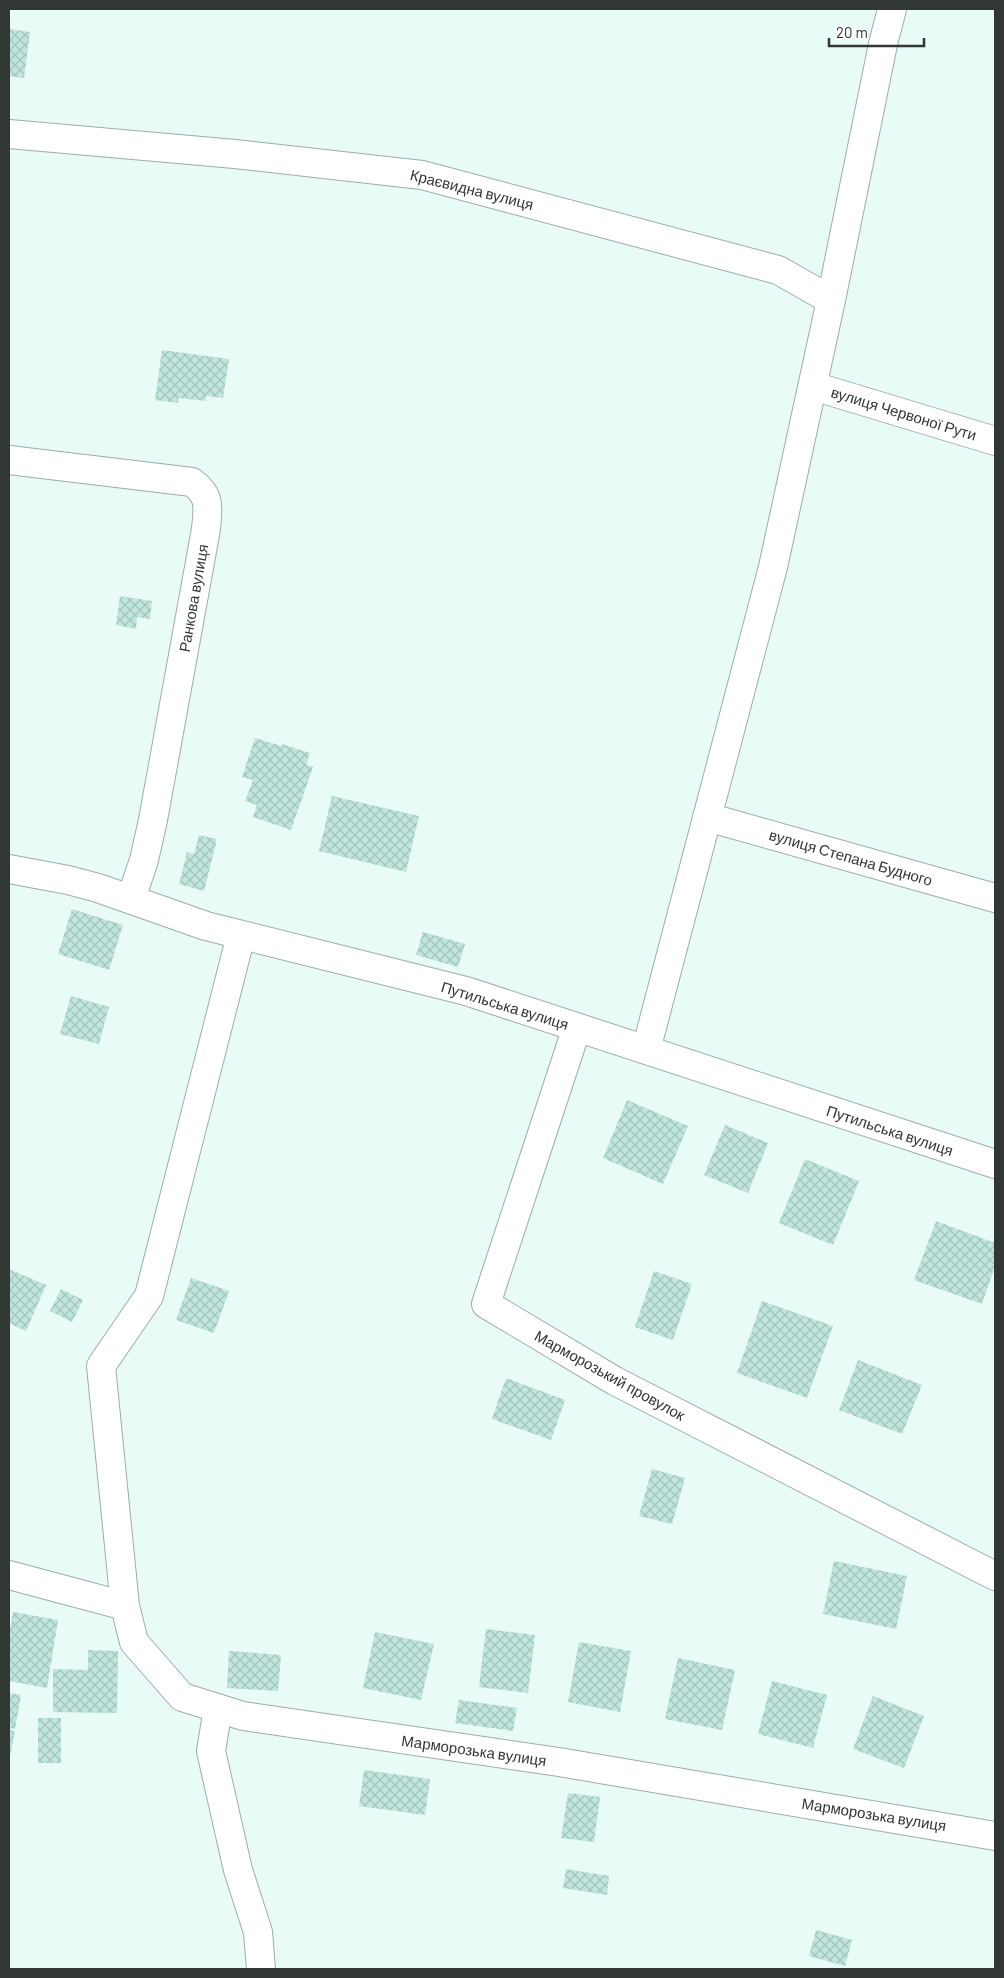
<svg xmlns="http://www.w3.org/2000/svg" width="1004" height="1978" viewBox="0 0 1004 1978" font-family="Barlow,sans-serif">
<defs>
<pattern id="building-cross-hatch" width="8" height="8" patternUnits="userSpaceOnUse" patternTransform="scale(1.25)"><rect width="8" height="8" fill="#bfe5dc"/><path d="M0 0l8 8M0 8l8-8" fill="none" stroke="#a4c5bd"/></pattern>
</defs>
<rect width="100%" height="100%" fill="#e8fbf6"/>
<path fill="url(#building-cross-hatch)" d="M9,29l21,3 -6,46 -15,-2z
M162,350l67,9 -6,39 -17,-2v5l-27,-3 -1,5 -23,-3z
M120,596l32,5 -2,18 -13,-2 -1,12 -20,-4z
M255,738l26,8 1,-2 28,9 -4,12 7,2 -22,63 -38,-13 4,-12 -12,-4 8,-21 -11,-3z
M332,796l87,20 -13,56 -87,-21z
M199,835l18,4 -13,52 -25,-7 8,-32 7,2z
M72,909l51,16 -14,45 -51,-16z
M423,932l42,12 -7,23 -42,-12z
M71,996l38,11 -10,37 -39,-10z
M627,1100l61,26 -25,58 -60,-26z
M725,1125l43,18 -20,50 -44,-18z
M805,1159l54,22 -26,64 -54,-22z
M936,1221l59,22v23l-13,38 -68,-24z
M9,1269l37,16 -20,46 -17,-8z
M654,1271l38,13 -19,56 -38,-13z
M191,1278l38,13 -15,42 -38,-13z
M61,1289l22,11 -11,22 -22,-11z
M762,1301l71,25 -26,72 -70,-25z
M858,1360l64,25 -20,49 -63,-24z
M506,1378l59,22 -14,40 -59,-21z
M652,1469l33,9 -13,46 -33,-8z
M834,1561l73,15 -11,53 -73,-15z
M13,1612l45,8 -11,68 -38,-7v-46z
M486,1629l49,6 -7,58 -49,-6z
M375,1632l59,12 -13,56 -58,-12z
M579,1642l52,9 -11,61 -52,-10z
M88,1650l30,1 -1,62 -64,-1v-43l35,1z
M229,1651l52,4 -3,36 -51,-3z
M678,1658l57,12 -13,60 -57,-11z
M772,1681l55,14 -14,53 -55,-14z
M9,1693l12,2 -6,34 -6,-1z
M873,1696l51,20 -20,52 -51,-19z
M459,1700l58,8 -4,23 -58,-8z
M38,1718h23v45h-23z
M9,1730l6,1 -5,26h-1z
M364,1770l66,9 -5,36 -66,-9z
M568,1793l32,4 -6,45 -33,-4z
M566,1869l43,7 -2,19 -44,-7z
M816,1930l36,10 -7,26 -36,-10z"/>
<g fill="none" stroke-linecap="round" stroke-linejoin="round">
<g stroke="#9cada9" stroke-width="30">
<path id="minor" d="M9,134l226,20 187,21 356,95 53,30
M813,386l182,55
M9,460l183,22c19,14 16,25 14,47l-53,291 -9,40 -13,39
M707,817l288,81
M9,869l59,11 30,8 108,38 260,65 529,173
M577,1027l-91,277 129,77 380,195
M646,1050l127,-483 58,-267 52,-256 9,-35
M9,1575l116,31 9,36 48,55 61,19 316,46 436,74
M125,1606l-24,-240 48,-70 92,-361
M218,1708l-7,43 27,119 20,62 3,37"/>
</g>
<use href="#minor" stroke="#fff" stroke-width="28"/>
</g>
<g text-anchor="middle" dominant-baseline="central" stroke-width="4.5" stroke-linejoin="round" paint-order="stroke">
<g font-size="15" fill="#303735" stroke="#fff">
<text transform="translate(472 189) rotate(14)">Краєвидна вулиця</text>
<text transform="translate(904 413) rotate(17)">вулиця Червоної Рути</text>
<text transform="translate(193 598) rotate(-80)">Ранкова вулиця</text>
<text transform="translate(851 857) rotate(16)">вулиця Степана Будного</text>
<text transform="translate(505 1005) rotate(17)">Путильська вулиця</text>
<text transform="translate(890 1130) rotate(18)">Путильська вулиця</text>
<text transform="translate(610 1375) rotate(29)">Марморозький провулок</text>
<text transform="translate(474 1750) rotate(8)">Марморозька вулиця</text>
<text transform="translate(874 1814) rotate(9)">Марморозька вулиця</text>
</g>
</g>
<rect width="1004" height="1978" fill="none" stroke="#303735" stroke-width="20"/>
<path d="M829 38v8h95v-8" fill="none" stroke="#303735" stroke-width="2.5"/>
<text x="836" y="38" font-size="15" fill="#303735" stroke="#ffffff" stroke-width="4" paint-order="stroke">20 m</text>
</svg>
